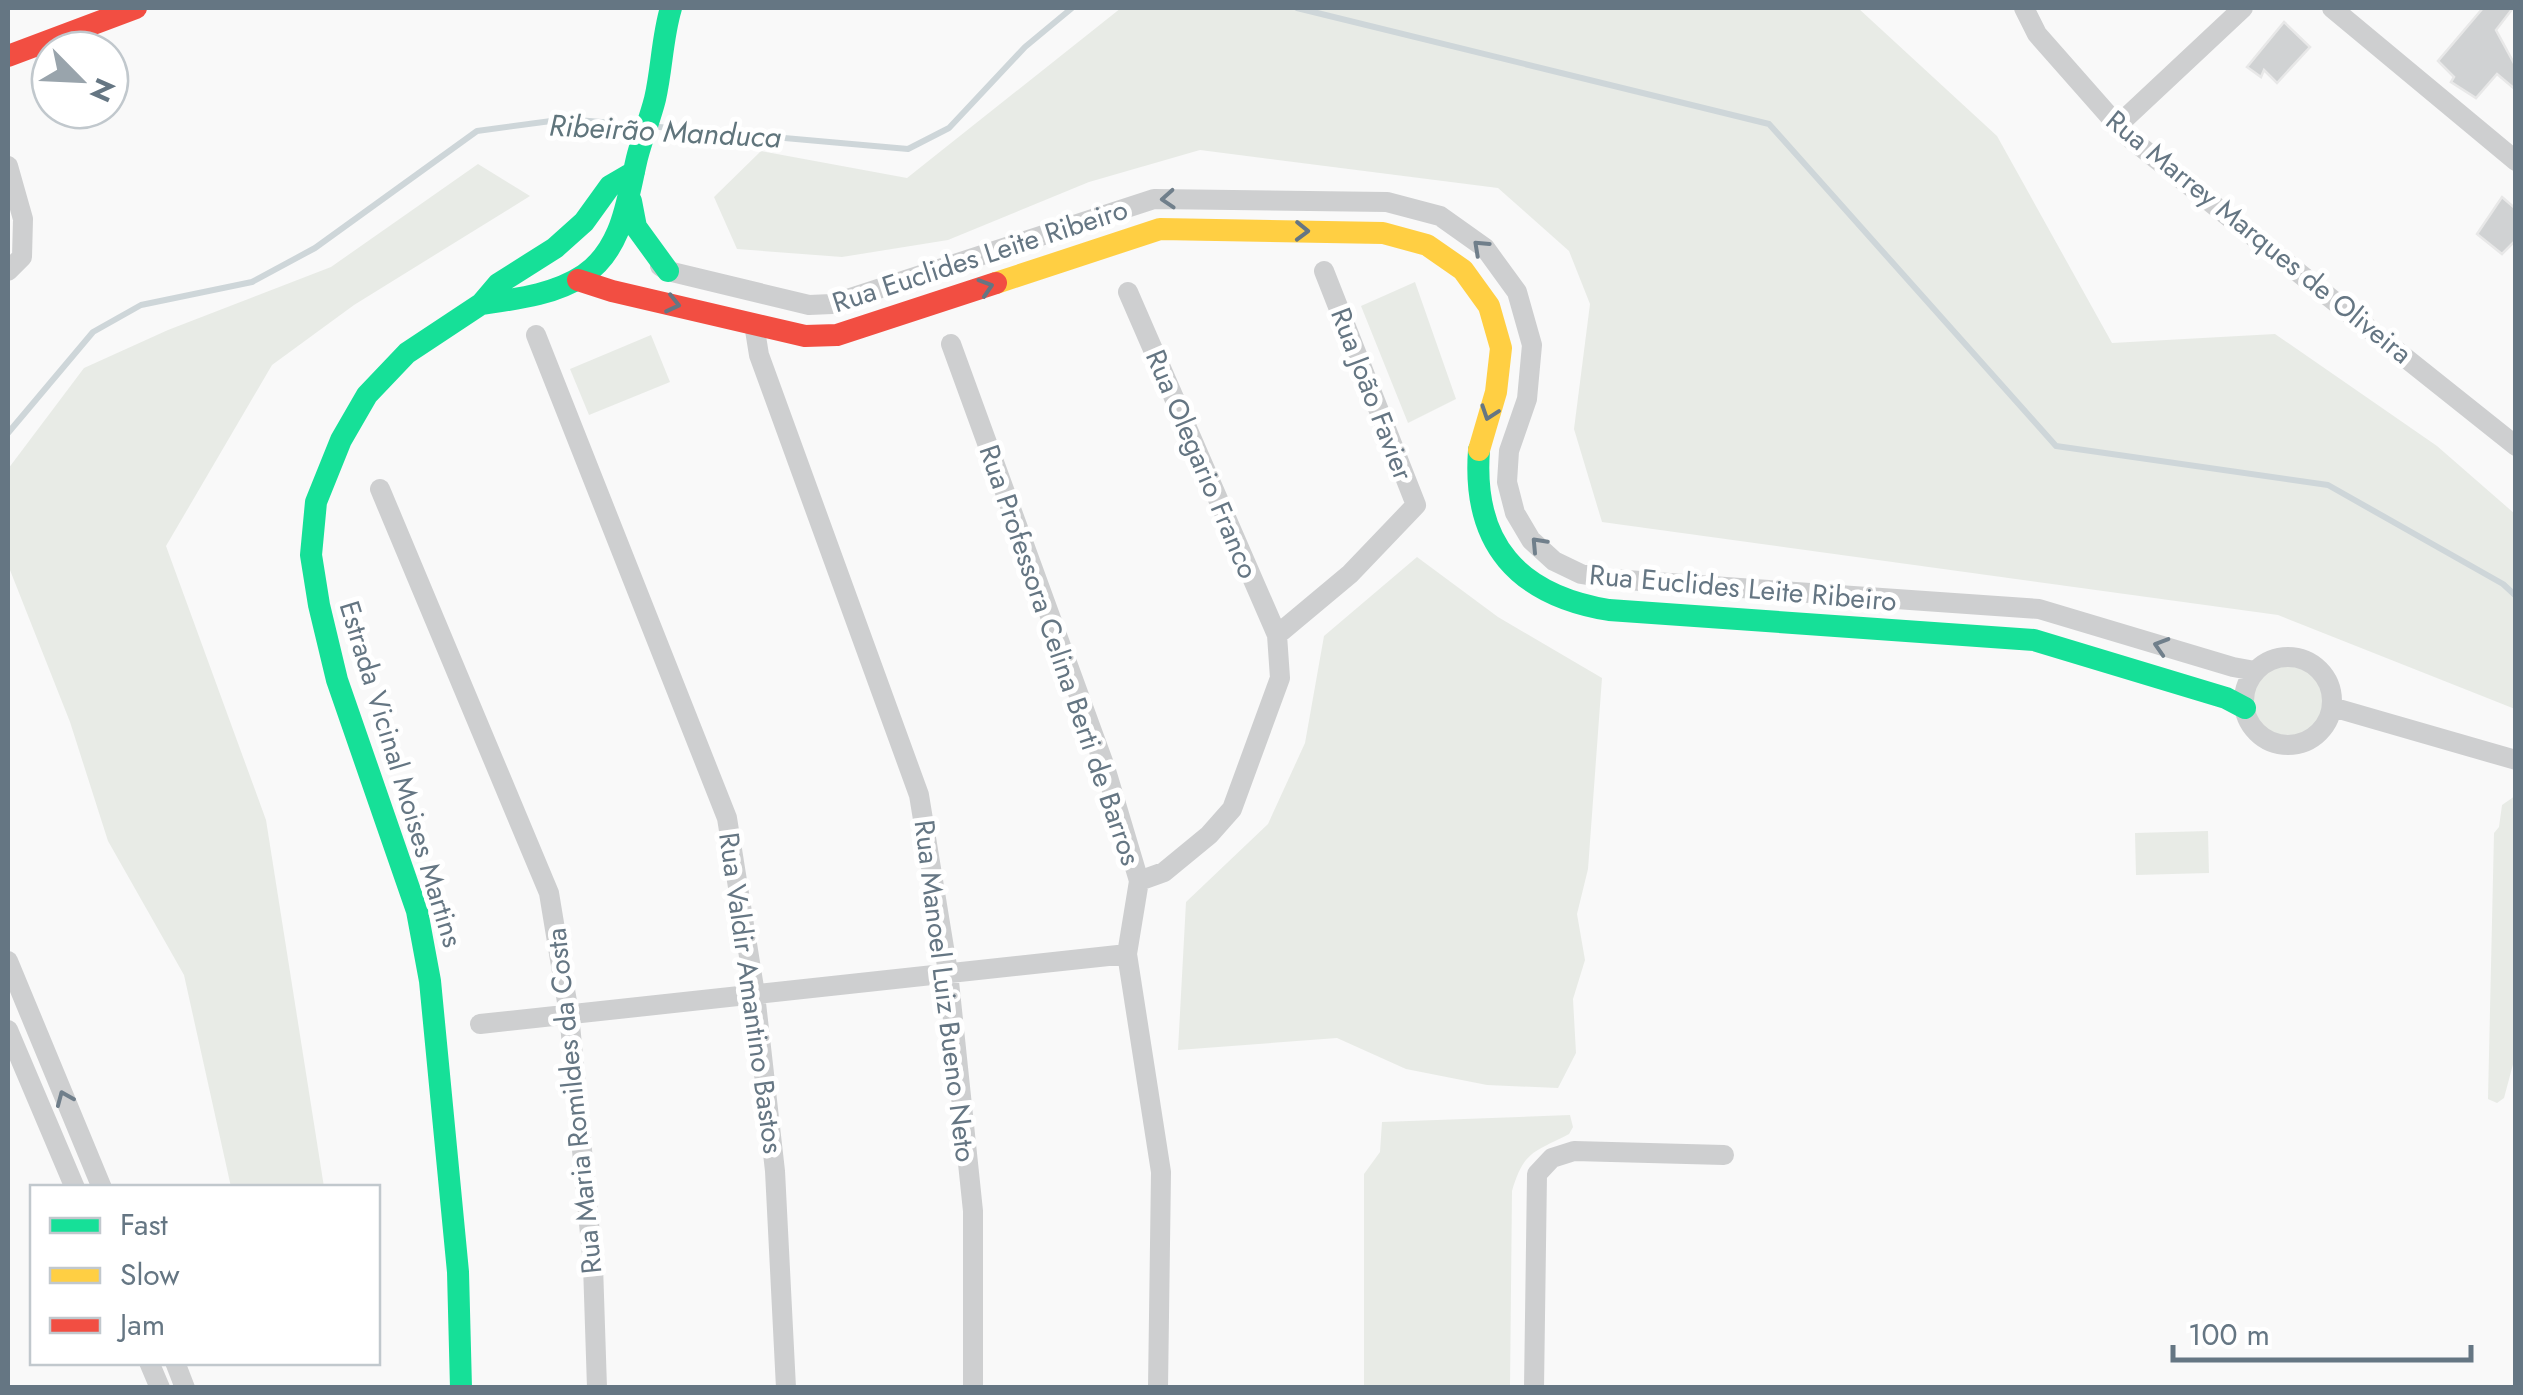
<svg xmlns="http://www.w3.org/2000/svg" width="2523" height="1395" viewBox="0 0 2523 1395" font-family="Jost,sans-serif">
<rect width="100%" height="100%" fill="#f9f9f9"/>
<path fill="#e8ebe6" d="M1121,8h737l139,128 115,207 163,-9 162,112 78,68v195l-237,-94 -676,-93 -28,-93 16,-125 -21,-53 -71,-63 -298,-38 -111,32 -141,58 -106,17 -105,-8 -23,-52 47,-46 146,27z
M478,164l52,32 -176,109 -82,60 -106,181 100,274 58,367h-93l-47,-212 -76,-134 -38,-119 -62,-157v-96l76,-101 84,-38 163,-63z
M1415,282l41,117 -48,24 -47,-117z
M651,335l19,47 -81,33 -19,-46z
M1417,557l81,60 104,61 -14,191 -11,45 8,46 -12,39 3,54 -18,35 -71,-3 -81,-16 -69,-31 -159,12 8,-148 82,-78 37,-81 19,-107z
M2251 701a37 37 0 1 1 74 0a37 37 0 1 1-74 0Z
M2515,796l1,257 -12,45 -7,5 -9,-4 6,-266 5,-6 3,-22z
M2208,831l1,42 -73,2 -1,-42z
M1570,1115l3,12 -4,7c-34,18 -45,16 -57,57l-2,196h-146v-213l16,-22 2,-30z"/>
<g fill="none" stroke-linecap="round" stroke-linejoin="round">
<path stroke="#ced6d9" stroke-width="6" d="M1297,8l472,116 287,322 272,39 175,99 13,12
M659,127l249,22 41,-21 76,-81 47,-39
M8,433l85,-101 48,-27 111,-23 63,-34 162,-117 89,-12 70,6"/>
</g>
<path fill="#d0d2d3" stroke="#e8e8e8" stroke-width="2.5" d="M2483,8h30l-17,22 20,37v23l-19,-16 -21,24 -25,-16 3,-5 -16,-16z
M2284,22l26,25 -33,36 -13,-13 -3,7 -14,-10z
M2502,197l14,12v31l-14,14 -25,-20z"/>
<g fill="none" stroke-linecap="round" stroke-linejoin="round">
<path stroke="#cecfd0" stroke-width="20" d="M2024,8l13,26 89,101 390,311
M2332,8l184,153
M2117,126l126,-118
M8,166l15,53 -1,38 -14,14
M660,266l8,5 141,34 23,-1 322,-105 233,3 53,14 45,32 32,44 15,53 -5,54 -18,52 -2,31 8,31 16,27 23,21 27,13 31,5 427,30 194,58 22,4
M1128,292l149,343
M754,324l5,31 160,440 29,177 25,239v177
M536,335l191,483 28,176 20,177 11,217
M951,344l154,423 34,114 -12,73 34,218 -3,216
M380,489l169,404 20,121 24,251 4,123
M2244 701a44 44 0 1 1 88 0a44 44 0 1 1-88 0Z
M2332,707l184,53
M1139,881l25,-9 45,-37 23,-26 48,-131 -3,-43 73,-61 66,-69 -92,-234
M8,961l94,227
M480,1024l647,-70
M8,1030l67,158
M149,1362l11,26
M175,1362l10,26
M1534,1388l3,-214 15,-16 22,-7 150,4"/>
<path stroke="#16e098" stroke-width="22" d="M631,201l5,26 32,44
M481,304c35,-5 73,-9 103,-29 39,-27 43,-75 53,-117 5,-20 13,-39 18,-59 7,-30 7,-61 16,-91
M1479,450c-7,94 39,145 130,160l425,30 192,58 19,10
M461,1388l-3,-116 -28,-291 -13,-70 -80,-231 -18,-75 -8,-50 5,-53 25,-62 26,-45 40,-42 74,-49 17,-20 57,-36 29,-26 26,-36 24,-14"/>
<path stroke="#ffcf43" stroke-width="22" d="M996,283l164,-54 223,4 44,12 36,25 26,36 12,42 -5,44 -17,58"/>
<path stroke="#f24e42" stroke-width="22" d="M8,56l128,-48
M578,280l34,11 193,45 32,-1 159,-52"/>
</g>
<defs><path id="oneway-chevron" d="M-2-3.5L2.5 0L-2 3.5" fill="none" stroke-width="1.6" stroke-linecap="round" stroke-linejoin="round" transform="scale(2.5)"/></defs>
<g stroke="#707f8b">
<use href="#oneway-chevron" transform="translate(1168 199) rotate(176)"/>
<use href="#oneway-chevron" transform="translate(1480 247) rotate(-137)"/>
<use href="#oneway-chevron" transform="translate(1538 544) rotate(-133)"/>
<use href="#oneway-chevron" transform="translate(2161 646) rotate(-163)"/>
<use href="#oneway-chevron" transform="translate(64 1098) rotate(-113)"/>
</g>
<g stroke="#657683">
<use href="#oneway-chevron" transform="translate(1302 231) rotate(1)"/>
<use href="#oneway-chevron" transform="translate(986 287) rotate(-18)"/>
<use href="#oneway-chevron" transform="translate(673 304) rotate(13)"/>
<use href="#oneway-chevron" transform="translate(1489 413) rotate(109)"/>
</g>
<g text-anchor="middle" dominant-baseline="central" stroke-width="10" stroke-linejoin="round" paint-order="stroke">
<g font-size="28" fill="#657683" stroke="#fff">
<text transform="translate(2259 237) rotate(39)">Rua Marrey Marques de Oliveira</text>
<text transform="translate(980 256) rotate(-18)">Rua Euclides Leite Ribeiro</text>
<text transform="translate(1372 394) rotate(69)">Rua João Favier</text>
<text transform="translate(1202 464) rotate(67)">Rua Olegario Franco</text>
<text transform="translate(1743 588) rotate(5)">Rua Euclides Leite Ribeiro</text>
<text transform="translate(1060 655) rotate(71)">Rua Professora Celina Berti de Barros</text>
<text transform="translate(401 774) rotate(73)">Estrada Vicinal Moises Martins</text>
<text transform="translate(945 991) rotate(83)">Rua Manoel Luiz Bueno Neto</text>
<text transform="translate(751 993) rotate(82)">Rua Valdir Amantino Bastos</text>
<text transform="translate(574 1101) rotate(-96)">Rua Maria Romildes da Costa</text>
</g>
<g font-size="30" font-style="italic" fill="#60757c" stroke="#fff">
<text transform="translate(665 131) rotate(3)">Ribeirão Manduca</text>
</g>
</g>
<rect width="2523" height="1395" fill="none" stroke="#657683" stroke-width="20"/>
<rect x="30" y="1185" width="350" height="180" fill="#ffffff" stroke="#c1c8cd" stroke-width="2.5"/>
<rect x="50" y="1218" width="50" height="15" fill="#16e098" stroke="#c1c8cd" stroke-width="2.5"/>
<text x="120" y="1235" font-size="30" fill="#657683">Fast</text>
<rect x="50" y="1268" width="50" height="15" fill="#ffcf43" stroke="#c1c8cd" stroke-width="2.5"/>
<text x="120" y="1285" font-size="30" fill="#657683">Slow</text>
<rect x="50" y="1318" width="50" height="15" fill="#f24e42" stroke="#c1c8cd" stroke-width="2.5"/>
<text x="120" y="1335" font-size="30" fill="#657683">Jam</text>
<g transform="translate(80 80) rotate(114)"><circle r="48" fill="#ffffff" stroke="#c1c8cd" stroke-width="2.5"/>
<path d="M0-8L18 38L0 25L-18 38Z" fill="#99a4ac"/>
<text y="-15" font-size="28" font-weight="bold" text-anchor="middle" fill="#657683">N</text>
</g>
<path d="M2173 1345v15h298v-15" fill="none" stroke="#657683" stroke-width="5"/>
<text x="2188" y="1345" font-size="30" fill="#657683" stroke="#ffffff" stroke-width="8" paint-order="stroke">100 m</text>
</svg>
